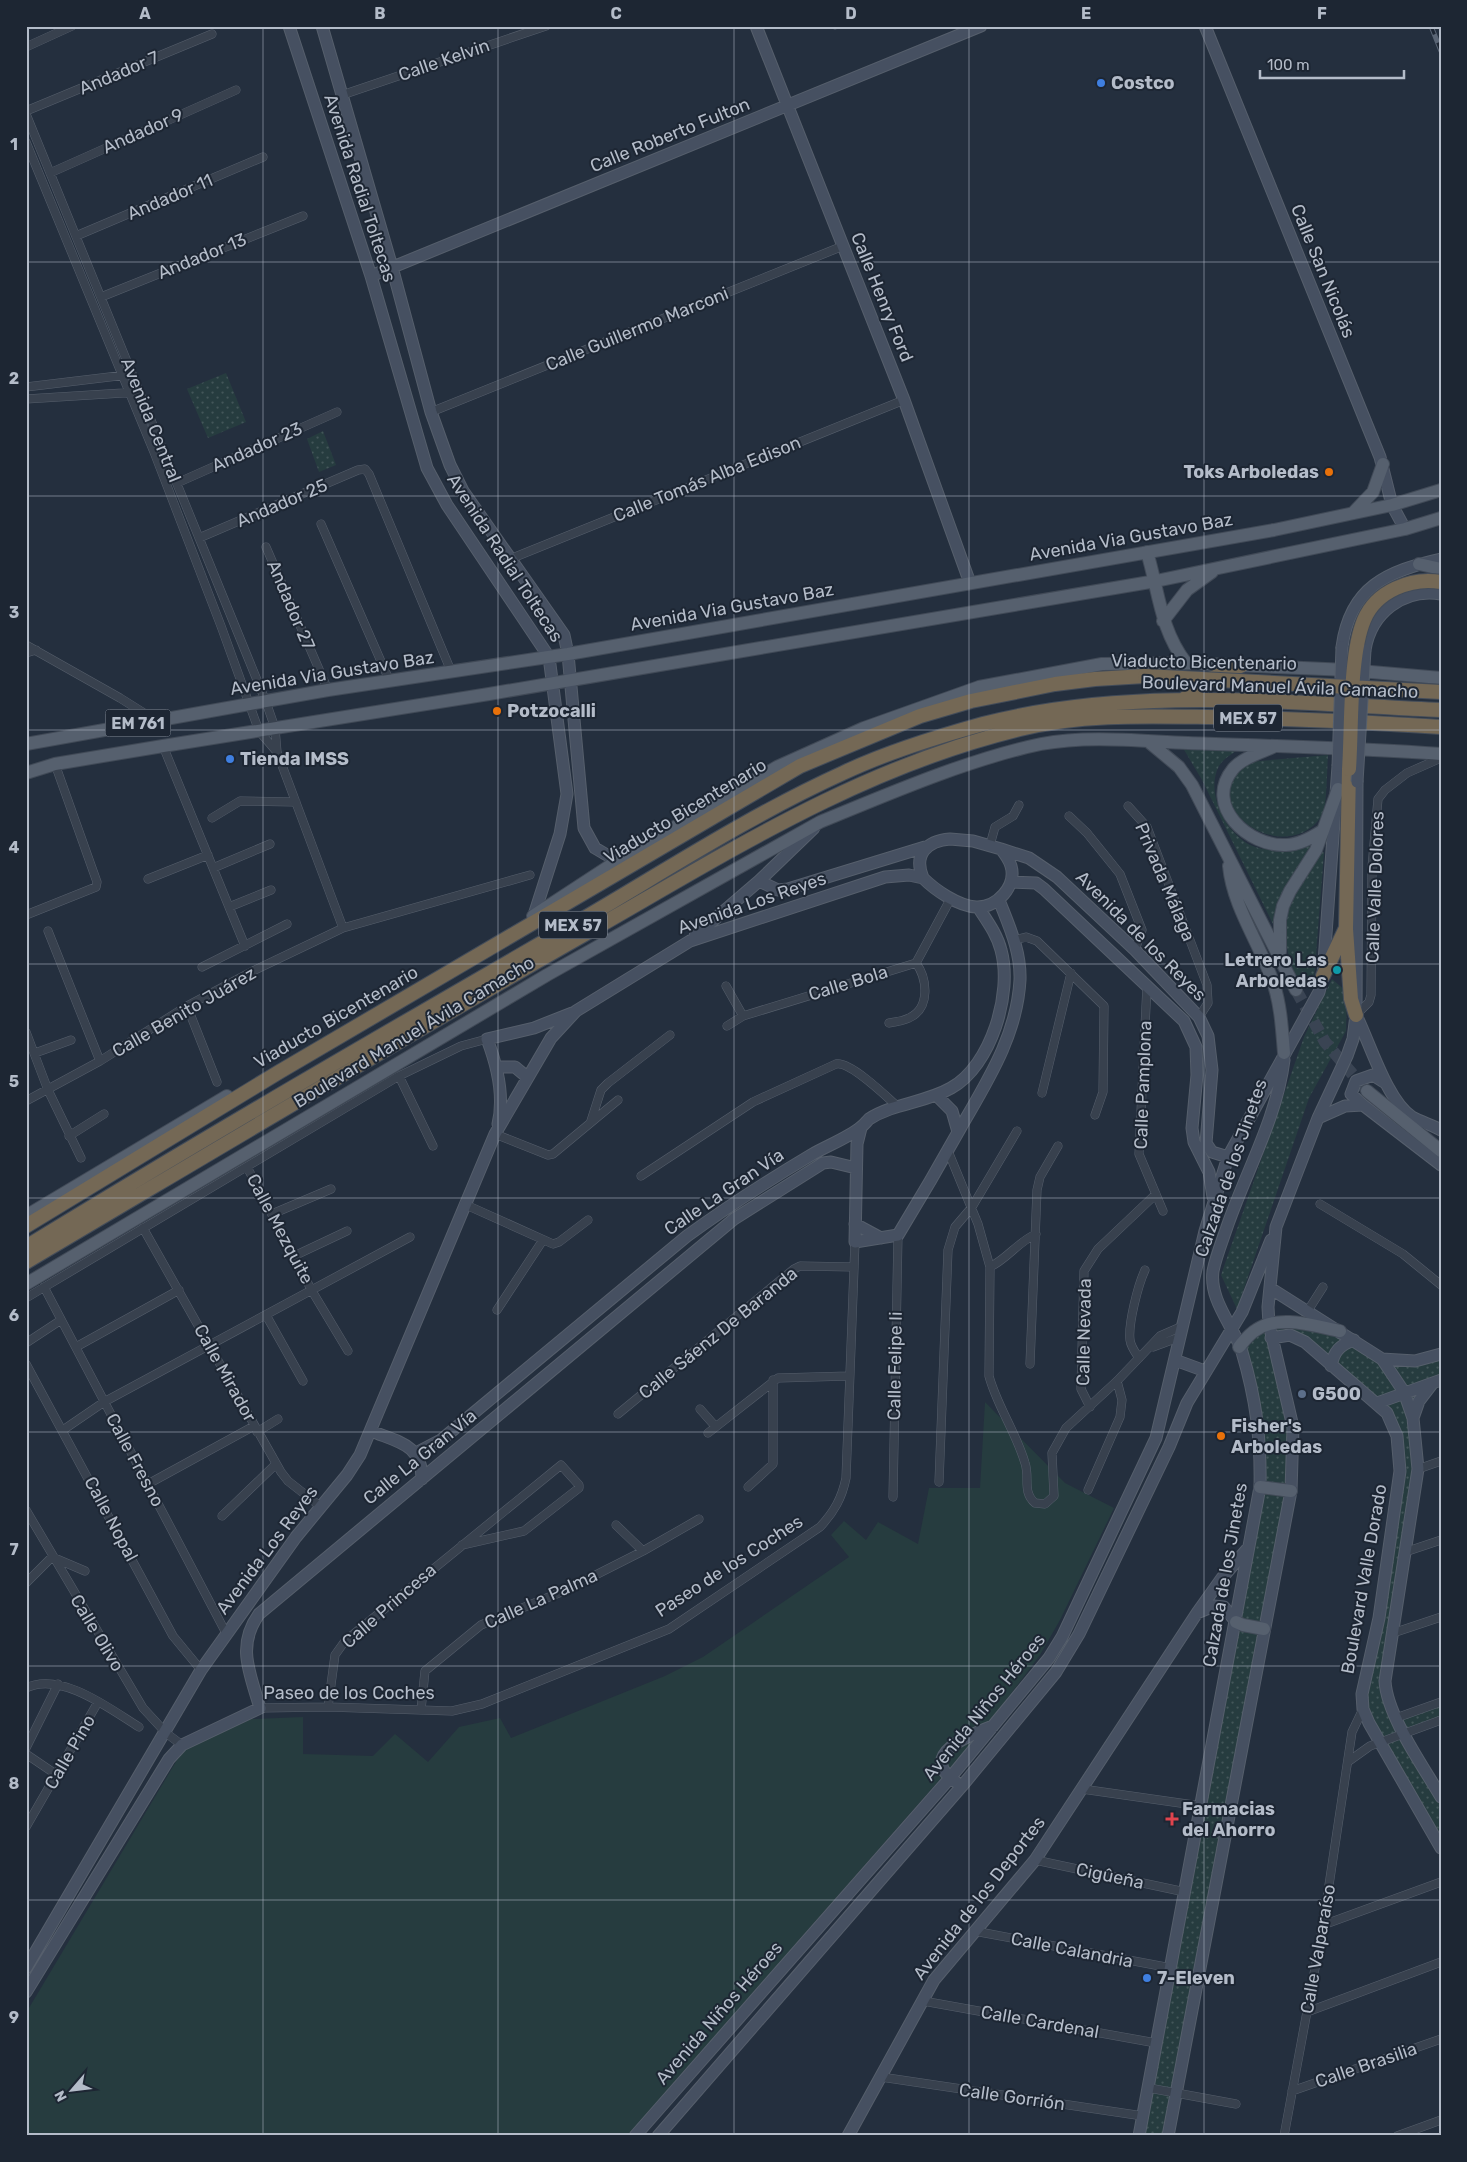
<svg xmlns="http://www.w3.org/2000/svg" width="1467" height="2162" viewBox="0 0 1467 2162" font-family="Rubik,sans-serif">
<defs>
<pattern id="park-dots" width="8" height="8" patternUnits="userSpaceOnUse" patternTransform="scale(1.25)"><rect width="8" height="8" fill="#263c3f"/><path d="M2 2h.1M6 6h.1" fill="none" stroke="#435659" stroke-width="1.8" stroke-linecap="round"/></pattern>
</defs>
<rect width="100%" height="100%" fill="#242f3e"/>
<path fill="#263c3f" d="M985,1402l80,81 49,25 -54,112 -20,35 -54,72 -359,409h-601v-123l151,-253 9,-11 65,-30 52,-2v37l70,2 22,-22 33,28 31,-35 41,-9 11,20 154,-62 38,-19 146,-100 -18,-22 13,-14 22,19 12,-18 40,22 11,-56h51z"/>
<path fill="url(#park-dots)" d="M226,373l20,49 -38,16 -21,-49z
M323,431l13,34 -17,7 -12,-33z
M1183,748l54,2c-6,5 -14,9 -18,16 -14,26 6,66 31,79 21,9 44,5 64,-3l-40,84 -72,-146z
M1328,755c-1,13 -1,49 -5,58 -20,40 -84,25 -94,-16 -1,-5 1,-13 1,-19l18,-16z
M1322,851l2,2 -10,127 -12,6c-18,-27 -21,-62 -8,-92 7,-15 19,-29 28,-43z
M1332,979l15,13 -1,39 -37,67 -72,211 -16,-34 83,-238z
M1281,1323l71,17 -22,25 -24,-23 -33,-4 -3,-13z
M1268,1326l24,98 -3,68 -122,644h-26l121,-649 -21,-140z
M1347,1344l19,5 37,44 14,76 -32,225 56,105v48l-78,-139 39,-237 -9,-50 -61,-56z
M1441,1355v25l-28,36 -30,-56z
M1441,1703v16l-34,12 -8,-14z"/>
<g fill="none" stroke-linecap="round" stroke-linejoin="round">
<path stroke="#3a4453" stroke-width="12" stroke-dasharray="12 6" stroke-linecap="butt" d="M1296,990l29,52 42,49"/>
<g stroke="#565f6c" stroke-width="9">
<path id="street" d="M26,47l46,-21
M342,95l204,-69
M26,111l186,-77
M26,114l240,588 9,26 2,24 66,176
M26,142l128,310 67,174 38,105 18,21
M50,173l186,-83
M76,236l187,-79
M101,297l202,-81
M26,387l100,-12
M26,399l113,-7
M431,412l412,-166
M177,483l160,-71
M321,524l69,158
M199,538l159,-68 7,-1 4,5 82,197
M266,547l62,143
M510,559l394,-159
M26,645l94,53 35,22
M26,653l10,-3
M163,746l82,200
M1128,806l19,21 60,158 1,18 -9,14
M1069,816l18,17 33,41 22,56 -7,20
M212,818l28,-17 56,1
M990,845l5,-18 18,-11 6,-11
M213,868l57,-24
M148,879l60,-24
M229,907l42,-17
M26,915l70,-28 1,-5 -42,-118
M48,931l52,130
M1015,940l11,-3 11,4 67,65 -1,86 -8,23
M202,967l85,-43
M1147,985l-8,169 24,57
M726,986l17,30
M187,1006l30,76
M1356,1015l13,-13 2,-7 1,-128 6,-68 7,-9 22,-17 34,-15
M889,1023c7,-1 14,-2 20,-5 22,-10 18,-40 7,-55
M727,1026l16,-10 173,-53 35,-65
M26,1032l22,58 33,68
M35,1053l36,-13
M399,1076l34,70
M1042,1093l29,-120
M26,1101l74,-40 87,-55 68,-36 88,-42 187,-53
M591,1121l10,-31 7,-7 62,-48
M495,1134l53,21 5,-1 65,-54
M69,1136l35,-22
M948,1151l30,73 12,43 -1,109c8,30 27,56 36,87 5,14 -3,29 10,40l10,1 9,-8 -2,-43 14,-25 51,-47 43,-45 23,-10
M247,1167l65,124 36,60
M641,1176l112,-74 83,-38c14,-3 51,33 62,43
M464,1204l89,40 6,-2 29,-22
M1320,1204l83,50 38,31
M272,1214l59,-25
M143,1228l138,244 7,9 33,26
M294,1256l53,-25
M990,1267c18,-9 28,-25 46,-33
M44,1287l182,346
M26,1298l373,-222 62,-30 26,-7
M497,1310l46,-70
M1307,1312l16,-25
M266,1315l37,66
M26,1343l35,-23
M76,1347l103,-57
M1153,1347l27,-10
M1139,1358c-4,-6 -8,-11 -9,-18 -2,-16 8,-55 15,-70
M26,1364l147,272 28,34
M1030,1364l7,-174 3,-13 18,-31
M1090,1407l-9,-18 3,-118 14,-22 58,-55
M700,1409l15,17
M618,1414l176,-145 6,-3 54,1
M63,1430l41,-28 306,-165
M257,1432l21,-13
M708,1433l70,-55 71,-2
M1418,1469l23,-8
M939,1482l9,-232 7,-23 17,-20 45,-76
M148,1484l106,-58
M748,1487l25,-23v-84
M1088,1490l32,-73 2,-17 -5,-19
M893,1497l5,-262
M26,1510l117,198 23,25 16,12
M222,1516l54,-52
M616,1525l27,26
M1405,1552l36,-12
M26,1583l26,-26 33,14
M1393,1633l48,-16
M26,1688c35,-17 84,21 113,39
M328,1707l7,-52 10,-14 216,-176 18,20v3l-55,43 -62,14
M260,1708l68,-1 124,4 30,-7 187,-75 151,-102c14,-15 22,-29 26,-49l9,-236
M421,1710l4,-39 56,-46 85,-35 77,-39 56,-32
M1396,1718l45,-16
M26,1748l32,-64
M26,1754l31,21
M1349,1761l21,-15 71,-26
M1082,1789l119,17
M26,1827l72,-125
M1035,1860l150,32
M1323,1925l118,-43
M974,1931l197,37
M923,2001l233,42
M1307,2012l134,-50
M881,2077l262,39
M1149,2088l87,16
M1292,2091l149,-52
M1284,2136l39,-211 29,-193 11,-23
M1397,2136l44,-16"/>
</g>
<g stroke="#565f6c" stroke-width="13">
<path id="secondary" d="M289,26l82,250 56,192 20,37 102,152 18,137 -7,40 -26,81
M322,26l70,241 39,145 19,53 13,26 101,144 4,19 16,174 11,20 22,13
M756,26l148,374 66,183
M1205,26l175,431 12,48 13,24
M371,276l610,-250
M1342,647c8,-60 45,-76 99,-88
M1365,650c6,-37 38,-62 76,-56
M950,839l23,2 28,8c4,5 8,10 10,17 6,20 -14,42 -35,41 -18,-1 -41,-17 -53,-29 -10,-24 4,-37 27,-39z
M1001,849l28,9 28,19 78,73 64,67 9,19 4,34 -6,73 6,9 16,5
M759,881l19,9 10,-1 137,-42
M1011,882l25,1 8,6 140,132 12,26 1,28 -5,53 2,14 15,30 4,25
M695,936l64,-55 55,-53
M1356,1015c14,28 31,86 56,102 9,5 20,8 29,13
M497,1067h18l12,10
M936,1095l16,16 6,21
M1363,1105l-12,-11 5,-13 17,-6 11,7
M1318,1118l27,-12 18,-1 78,60
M498,1124c7,-29 -1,-59 -11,-85l47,-11 38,-15
M861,1128l-4,16 -2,98 43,-7c22,-36 43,-72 63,-108 27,-47 56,-92 59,-147 1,-29 -11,-54 -21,-80
M855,1224l26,14
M1270,1288l112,71 22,33 9,26 5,51 -33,212c2,35 38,85 56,116
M1271,1338l19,-3 15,7 82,71 10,23 3,35 -21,147 -17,76 1,15 6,14 72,125
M1382,1359l33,2 26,-7
M1175,1360l30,11
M1331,1366c3,-15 9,-21 23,-26
M1377,1403l64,-23
M1413,1418l6,-17 13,-17
M371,1431c27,11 51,13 51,48
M416,1453l25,-13 246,-204c40,-29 82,-56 124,-81 15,-9 37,-17 50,-28 3,-2 5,-5 8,-8 25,-16 56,-16 82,-31 40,-22 62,-95 50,-138 -4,-16 -14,-29 -23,-43
M1197,1613l17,-7 10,1 12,15
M956,1782c-41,-27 16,-48 37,-56
M26,1968l175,-298 95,-133 51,-62 13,-20 135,-321 56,-96 25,-27 114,-70 195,-64 24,-2 14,3
M26,1992l143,-233 13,-14 78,-37c-10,-35 -24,-62 -1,-94l475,-395 89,-56 8,-1 25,6
M635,2136l315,-358 99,-120 13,-21 94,-199 49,-207 23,-74 91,-165 4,-16 15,-210
M658,2136l304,-350 94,-114 23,-38 90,-187 18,-44 55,-91 29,-72
M848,2136l86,-156 101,-120 162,-247 25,-35 26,-30
M1139,2136l121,-649c1,-49 -4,-88 -18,-135 -8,-26 -33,-51 -29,-81 3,-15 10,-32 15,-47 19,-54 49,-107 56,-164
M1168,2136l123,-645 2,-64 -24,-103 -1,-17 8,-80 42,-109 29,-62 6,-17 3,-24 1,-233"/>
</g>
<g stroke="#414a57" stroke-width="14">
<path id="primary" d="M1353,513l20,-21 10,-28
M1147,552c12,40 13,77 39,111
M1419,564l22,5
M1163,621l24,-31 25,-18
M1149,742l30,25 13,18 104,205
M26,744l302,-54 240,-36 706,-124 118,-25 49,-15
M1273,747c-13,6 -31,11 -40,22 -30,37 16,78 53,76 13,0 25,-7 36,-14
M26,773l29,-9 108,-18 326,-52 667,-113 249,-52 36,-11
M1229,866c4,42 32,79 45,119 7,22 8,45 10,68
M533,916l84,-55 160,-94 87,-39 115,-41 123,-23 84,-1 162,7 93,8
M1280,952v-32l3,-14 7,-15 26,-41 22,-61
M1367,1091l74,60
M26,1216l201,-120
M26,1284l521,-309 273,-153c68,-28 149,-63 221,-78 48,-9 98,-3 147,-1 84,3 168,5 253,11
M1239,1347c5,-6 10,-13 17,-17 23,-16 58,-4 84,1
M1260,1487l31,4
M1236,1622l7,3 21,4"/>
</g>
<g stroke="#434c59" stroke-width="16">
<path id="highway" d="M1183,700l21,-18 38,-17
M1349,769l-3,160 5,70 5,16
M1323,976l22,-46
M26,1226l253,-154 521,-306 120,-50 51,-15 84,-17 40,-5 50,-3
M26,1247c178,-109 358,-213 538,-317 92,-53 182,-113 279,-157 44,-21 93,-36 140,-49 147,-38 307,-21 458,-14
M26,1262c186,-110 371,-221 559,-328 142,-81 274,-166 435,-205 61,-15 125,-13 187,-12 78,1 156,5 234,10"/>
</g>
<use href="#street" stroke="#38414e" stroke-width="8"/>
<use href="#secondary" stroke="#465061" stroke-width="11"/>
<use href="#primary" stroke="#56606e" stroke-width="12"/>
<use href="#highway" stroke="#746855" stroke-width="14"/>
<g stroke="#5a6575" stroke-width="5">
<path id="rail" d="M1431,26l10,25
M1440,26l1,2
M835,27v-1"/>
</g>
<use href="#rail" stroke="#1d2633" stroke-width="3" stroke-dasharray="9" stroke-linecap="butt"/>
<g stroke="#565f6c" stroke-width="13" stroke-linecap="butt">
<path id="secondary-bridge" d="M1338,766l4,-119
M1357,782l8,-132"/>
</g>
<g stroke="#434c59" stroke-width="16" stroke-linecap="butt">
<path id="highway-bridge" d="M1145,676l296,16
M1349,769c3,-41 0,-113 15,-149 12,-29 47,-43 77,-38"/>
</g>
<use href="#secondary-bridge" stroke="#465061" stroke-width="11"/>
<use href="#highway-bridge" stroke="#746855" stroke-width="14"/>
</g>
<path fill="none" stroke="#b4bcc9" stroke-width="1" stroke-opacity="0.55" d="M263,26v2110M498,26v2110M734,26v2110M969,26v2110M1204,26v2110M26,262h1415M26,496h1415M26,730h1415M26,964h1415M26,1198h1415M26,1432h1415M26,1666h1415M26,1900h1415"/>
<g fill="#3f7fe0" stroke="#1d2633" stroke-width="2">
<circle cx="1101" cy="83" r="5"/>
<circle cx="230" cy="759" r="5"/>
<circle cx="1147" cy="1978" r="5"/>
</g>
<g fill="#e8710a" stroke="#1d2633" stroke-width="2">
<circle cx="1329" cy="472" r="5"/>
<circle cx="497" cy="711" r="5"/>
<circle cx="1221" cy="1436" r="5"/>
</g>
<circle fill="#0f9aa8" stroke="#1d2633" stroke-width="2" cx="1337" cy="970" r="5"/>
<circle fill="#5c6f8a" stroke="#1d2633" stroke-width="2" cx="1302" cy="1394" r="5"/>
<path fill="#e0444e" stroke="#1d2633" stroke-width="2" d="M1169.5 1811.5h5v5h5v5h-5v5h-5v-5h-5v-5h5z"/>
<g text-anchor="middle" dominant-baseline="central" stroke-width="4" stroke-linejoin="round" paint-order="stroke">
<g fill="#1d2633" stroke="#878f9c" stroke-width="1">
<rect x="1214" y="704.5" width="68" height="27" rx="4"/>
<rect x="105.5" y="709.5" width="65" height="27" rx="4"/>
<rect x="539" y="911.5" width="68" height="27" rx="4"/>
</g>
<g font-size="16" font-weight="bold" fill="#b4bcc9">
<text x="1248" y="718">MEX 57</text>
<text x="138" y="723">EM 761</text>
<text x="573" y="925">MEX 57</text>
</g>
<g font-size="18" fill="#b4bcc9" stroke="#1d2633">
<text transform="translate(444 60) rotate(-19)">Calle Kelvin</text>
<text transform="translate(119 73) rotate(-23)">Andador 7</text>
<text transform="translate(143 131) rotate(-24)">Andador 9</text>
<text transform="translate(670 135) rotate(-22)">Calle Roberto Fulton</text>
<text transform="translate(360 188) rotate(72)">Avenida Radial Toltecas</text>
<text transform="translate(170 197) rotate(-23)">Andador 11</text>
<text transform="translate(202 256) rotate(-22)">Andador 13</text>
<text transform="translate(1323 271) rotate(68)">Calle San Nicolás</text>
<text transform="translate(882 297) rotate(68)">Calle Henry Ford</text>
<text transform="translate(637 329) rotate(-22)">Calle Guillermo Marconi</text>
<text transform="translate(151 420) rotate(68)">Avenida Central</text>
<text transform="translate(257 447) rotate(-24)">Andador 23</text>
<text transform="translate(707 479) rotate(-22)">Calle Tomás Alba Edison</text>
<text transform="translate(282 503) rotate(-23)">Andador 25</text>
<text transform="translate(1131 537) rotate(-10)">Avenida Via Gustavo Baz</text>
<text transform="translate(505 558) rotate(57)">Avenida Radial Toltecas</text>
<text transform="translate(291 605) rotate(67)">Andador 27</text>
<text transform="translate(732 607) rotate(-10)">Avenida Via Gustavo Baz</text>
<text transform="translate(1204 662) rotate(1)">Viaducto Bicentenario</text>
<text transform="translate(332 673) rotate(-9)">Avenida Via Gustavo Baz</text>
<text transform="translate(1280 687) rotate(2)">Boulevard Manuel Ávila Camacho</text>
<text transform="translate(685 811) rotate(-31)">Viaducto Bicentenario</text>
<text transform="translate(1165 882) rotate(67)">Privada Málaga</text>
<text transform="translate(1375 887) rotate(-88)">Calle Valle Dolores</text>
<text transform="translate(752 903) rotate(-19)">Avenida Los Reyes</text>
<text transform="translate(1141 936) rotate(45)">Avenida de los Reyes</text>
<text transform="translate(848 983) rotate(-17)">Calle Bola</text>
<text transform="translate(184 1012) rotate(-30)">Calle Benito Juárez</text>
<text transform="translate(336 1017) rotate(-30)">Viaducto Bicentenario</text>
<text transform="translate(414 1032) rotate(-31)">Boulevard Manuel Ávila Camacho</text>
<text transform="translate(1143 1085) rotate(-88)">Calle Pamplona</text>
<text transform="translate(1231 1168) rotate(-71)">Calzada de los Jinetes</text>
<text transform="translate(724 1192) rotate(-34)">Calle La Gran Vía</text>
<text transform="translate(280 1229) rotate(62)">Calle Mezquite</text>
<text transform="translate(1084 1332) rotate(-89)">Calle Nevada</text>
<text transform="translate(718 1333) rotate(-39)">Calle Sáenz De Baranda</text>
<text transform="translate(895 1366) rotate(-89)">Calle Felipe Ii</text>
<text transform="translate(225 1373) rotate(61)">Calle Mirador</text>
<text transform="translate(420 1457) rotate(-39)">Calle La Gran Vía</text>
<text transform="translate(135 1460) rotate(62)">Calle Fresno</text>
<text transform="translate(111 1519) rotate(62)">Calle Nopal</text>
<text transform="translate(267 1550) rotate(-53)">Avenida Los Reyes</text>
<text transform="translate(729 1566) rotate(-33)">Paseo de los Coches</text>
<text transform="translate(1225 1575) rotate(-80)">Calzada de los Jinetes</text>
<text transform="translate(1364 1579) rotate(-80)">Boulevard Valle Dorado</text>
<text transform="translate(541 1599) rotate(-24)">Calle La Palma</text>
<text transform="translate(389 1606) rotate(-41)">Calle Princesa</text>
<text transform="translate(97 1633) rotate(59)">Calle Olivo</text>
<text x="349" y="1693">Paseo de los Coches</text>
<text transform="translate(984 1707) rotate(-51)">Avenida Niños Héroes</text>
<text transform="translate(70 1752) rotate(-60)">Calle Pino</text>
<text transform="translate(1110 1876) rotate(12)">Cigûeña</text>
<text transform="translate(979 1898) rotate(-52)">Avenida de los Deportes</text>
<text transform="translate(1318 1949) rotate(-80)">Calle Valparaíso</text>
<text transform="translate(1072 1950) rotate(11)">Calle Calandria</text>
<text transform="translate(719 2013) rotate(-49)">Avenida Niños Héroes</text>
<text transform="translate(1040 2022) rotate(10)">Calle Cardenal</text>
<text transform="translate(1366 2065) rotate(-19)">Calle Brasilia</text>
<text transform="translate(1012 2097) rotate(8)">Calle Gorrión</text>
</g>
<g font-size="18" font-weight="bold" fill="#b4bcc9" stroke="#1d2633" text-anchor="start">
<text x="1111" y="83">Costco</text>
<text x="1319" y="472" text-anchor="end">Toks Arboledas</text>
<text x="507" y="711">Potzocalli</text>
<text x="240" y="759">Tienda IMSS</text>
<text x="1327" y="960" text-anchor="end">Letrero Las<tspan x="1327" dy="21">Arboledas</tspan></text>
<text x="1312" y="1394">G500</text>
<text x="1231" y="1426">Fisher's<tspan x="1231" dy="21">Arboledas</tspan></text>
<text x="1182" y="1809">Farmacias<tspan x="1182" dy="21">del Ahorro</tspan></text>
<text x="1157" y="1978">7-Eleven</text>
</g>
</g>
<rect width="1467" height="2162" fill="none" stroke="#1d2633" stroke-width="55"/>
<g transform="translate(72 2090) rotate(242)" stroke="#1d2633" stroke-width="4" paint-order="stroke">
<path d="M0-4L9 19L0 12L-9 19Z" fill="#b4bcc9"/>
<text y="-8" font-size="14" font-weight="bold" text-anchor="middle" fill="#b4bcc9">N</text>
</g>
<path d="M1260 70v8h144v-8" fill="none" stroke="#b4bcc9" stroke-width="2.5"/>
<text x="1267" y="70" font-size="15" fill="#b4bcc9" stroke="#1d2633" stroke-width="4" paint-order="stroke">100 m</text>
<rect x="28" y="28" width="1412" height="2106" fill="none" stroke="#b4bcc9" stroke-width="2"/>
<g font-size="16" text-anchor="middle" font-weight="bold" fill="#b4bcc9">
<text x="145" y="19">A</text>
<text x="380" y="19">B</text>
<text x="616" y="19">C</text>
<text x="851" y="19">D</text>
<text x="1086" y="19">E</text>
<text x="1322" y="19">F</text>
<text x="14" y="150">1</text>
<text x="14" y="384">2</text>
<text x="14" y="618">3</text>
<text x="14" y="853">4</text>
<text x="14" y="1087">5</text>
<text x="14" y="1321">6</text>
<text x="14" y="1555">7</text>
<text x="14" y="1789">8</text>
<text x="14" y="2023">9</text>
</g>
</svg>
